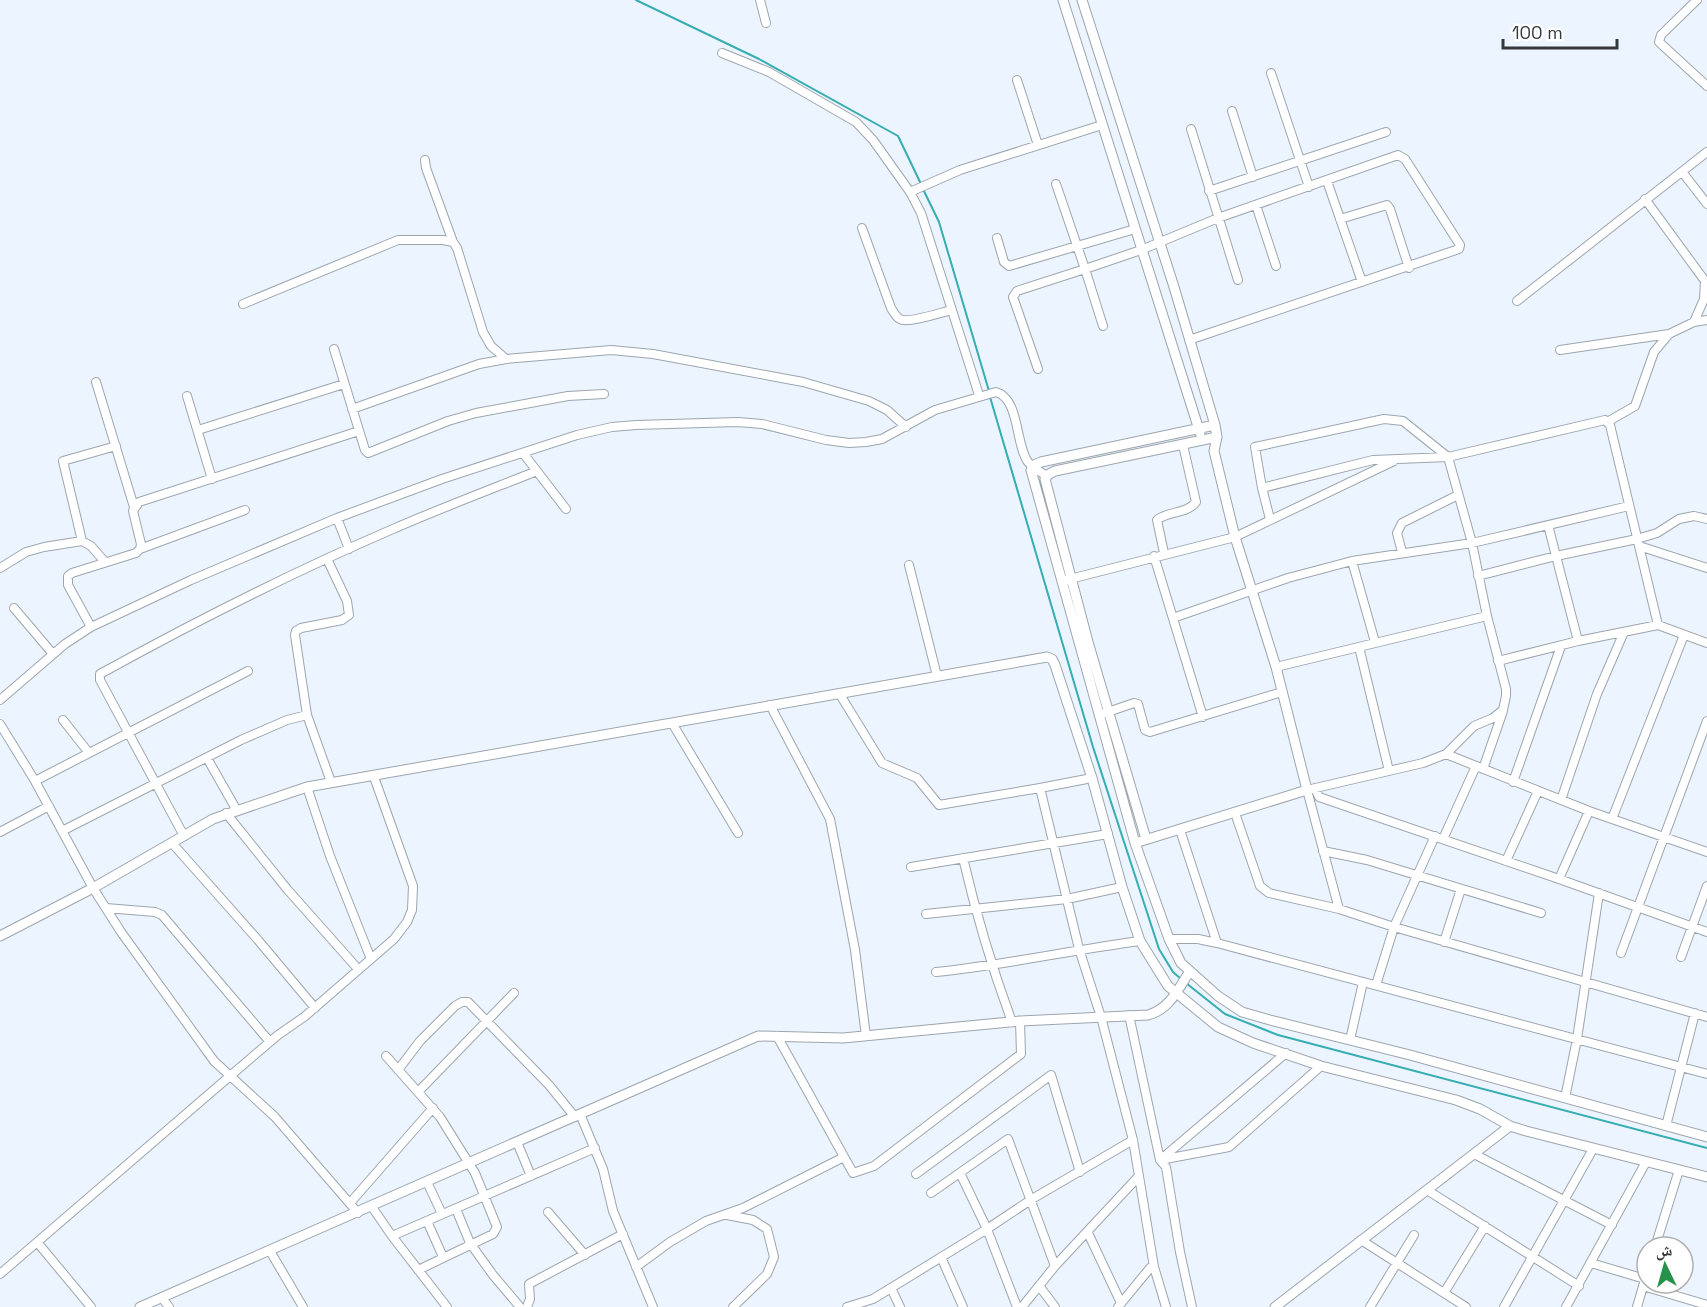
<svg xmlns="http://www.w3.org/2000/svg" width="1707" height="1307" viewBox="0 0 1707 1307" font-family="'Space Grotesk','Noto Naskh Arabic',sans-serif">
<rect width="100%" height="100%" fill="#ecf5ff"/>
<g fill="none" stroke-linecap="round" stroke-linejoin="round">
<path stroke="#35adb1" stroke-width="2" d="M636,0l123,59 139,77 23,48
M923,189l16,33 50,169
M990,397l103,350 66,202 14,23 8,7
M1186,983l39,31 53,21 429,113"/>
<g stroke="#9da5ae" stroke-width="10">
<path id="minor" d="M760,0l6,23
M1697,0l-36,35 -2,7 48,44
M722,53l47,19 87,50 17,18 37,52 11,21 58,182
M1271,73l38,114
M1017,80l21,65
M1232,111l21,66
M1191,129l47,151
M425,160l1,8 27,74
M1683,173l24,31
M1327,181l35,101
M1056,184l29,85 56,-19 77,-32 180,-63 7,4 55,86 -1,4 -270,91
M1209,191l177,-59
M910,192l50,-22 142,-45
M1256,205l20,61
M1340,219l47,-14 3,4 19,59
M862,228l29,80c2,3 5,9 9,11 8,5 42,-7 52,-9
M997,238l7,24 5,4 126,-37
M1517,301l190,-149
M243,304l155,-64h45l10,2 4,6 26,84 8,14 15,13
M1694,322l13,-2
M334,349l31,101 3,3 80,-32 28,-8 92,-17 36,-2
M1560,350l109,-16
M1038,369l-25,-72 4,-6 68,-22 18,57
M96,382l38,125
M187,396l25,83
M352,409l127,-45 27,-5 105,-9 42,4 150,28 66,19 18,9 19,17
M1609,421l26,-15 19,-54 15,-18 25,-12 10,-23 1,-18 -60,-82
M198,430l146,-46
M523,453l43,56
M1262,488l111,-28 75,-3 157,-37 5,5 48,200
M337,518l12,31
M1270,519l-8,-31 -7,-41 129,-28 19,2 45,36 24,86 15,73 19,73v7l-3,14 -10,8 -19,8 -28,28 -23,9 -116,27 32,119
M1548,525l30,116
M82,541l-19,-80 53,-15
M1639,546l68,22
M140,549l105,-39
M1402,552l-5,-19 5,-10 56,-28
M1164,553l-7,-33c11,-9 30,-6 39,-18l-13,-57
M1154,556l49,161
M327,559l20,42 2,14 -7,5 -41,8 -5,3 -1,4 12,80 24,67
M1352,561l23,81
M909,565l28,111
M0,568l26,-16 18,-5 38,-6 9,5 14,16
M1478,576l78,-20 81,-17 20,-6 22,-14 15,-3 13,3
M1066,580l169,-43 159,-76
M14,608l39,46
M1173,618l115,-40 64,-17 120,-18 157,-37
M91,627l-23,-42v-9l4,-3 64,-20 4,-4 1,-5 -8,-33 6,-9 220,-71
M1359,647l30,124
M1498,661l80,-20 80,-16 49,18
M1276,667l211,-51
M839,693l43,70 35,15 22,27 101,-17
M0,700l65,-56 26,-17 100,-47 146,-62 105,-39 135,-44 35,-8 24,-2 102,-3 24,2 64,16 23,3 17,-1 16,-3 53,-29 61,-18c24,7 19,52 32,70 5,6 12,10 19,14
M770,705l60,114 25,131 11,86
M1099,715l35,-12 4,1 7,26 5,2 132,-40
M63,720l26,33
M672,723l66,110
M0,724l35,57 58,107 28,44 93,129 61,56 83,96
M1446,754l143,57 118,41
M207,758l29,51
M1483,769l20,-58
M1092,778l-52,10 39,161 22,68 32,123 21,127 12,40
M35,781l213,-110
M1513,782l48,-136
M307,787l23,69 41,103
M1315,788l4,9 240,82 148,53
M1561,800l36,-106 27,-62
M226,813l61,76 71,80
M1235,813l25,73 9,7 70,16 55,18 313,90
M1612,819l72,-184
M1180,830l37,113
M62,831l179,-91 46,-20 20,-5
M0,832l49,-26
M184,836l-84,-156v-6c96,-53 193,-102 293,-145 48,-21 96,-39 144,-58
M1443,839l33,-73
M172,843l86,97 57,68
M1323,851l44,9 174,53
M963,858c13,56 29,110 49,164
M1506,861l32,-70
M911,867l197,-33
M1559,879l30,-68
M106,908l49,4 7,3 108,127
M926,914l141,-15 55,-12
M1169,939h29l19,4 490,131
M1444,942l17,-53
M1621,953l86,-232
M1681,957l26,-71
M936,972c69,-7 136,-22 204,-31
M1376,985l18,-58 41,-91
M1129,1015l31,145 69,-13 92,-81
M777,1036l76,137 21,-7 147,-112 -1,-33
M1350,1040l13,-58
M386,1056l54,61 35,56 22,54 -4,7 -75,36
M398,1070l22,-29 35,-35 7,-4h6l81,83 26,32
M418,1092l96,-99
M1565,1098l12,-59 22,-146
M580,1114l23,55 10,42 40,96
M1666,1126l29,-113
M517,1142l14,34
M1474,1154l138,71
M960,1173l27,56 30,78
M916,1174l135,-99 29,97
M427,1182l15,32
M1427,1190l152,96
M931,1193l77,-54 47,127
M350,1203l83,-95
M372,1207l20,29 55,71
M456,1209l14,34 23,32 27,32
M548,1212l37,43
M727,1215l26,5 14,9 7,28 -7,17 -34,33
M427,1221l16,36
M1088,1233l33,70
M392,1236l203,-88
M1361,1240l105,67
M37,1242l54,65
M1655,1247l24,-77
M270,1251l33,56
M941,1257l22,50
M1591,1263l54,16
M636,1267l34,-25 36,-21 37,-13 101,-51
M0,1274l230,-198 48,-41 26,-18 90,-78 13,-17 5,-12 1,-24 -39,-109
M1643,1286l64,19
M1040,1287l15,20
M891,1288l9,19
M1444,1293l41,-67
M162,1298l7,9
M527,1307l3,-8 -1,-15 94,-50
M847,1307l26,-8 114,-70 45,-30 101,-59
M1022,1307l33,-41 83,-89
M1118,1307l32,-39 4,-1
M1192,1307l-12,-55 -14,-85 -6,-7 126,-107
M1370,1307l44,-72
M1504,1307l89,-158
M1566,1307l80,-145
M1637,1307l7,-24"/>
</g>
<g stroke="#9da5ae" stroke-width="11">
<path id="tertiary" d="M1063,0l137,433
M1082,0l92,287 41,138 2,12 -3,14 21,86 41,130 31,123 -172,53
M1215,425l-174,37 -5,2 -5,6 104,373 34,96 12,24 37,33 24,16 28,8 140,35 297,82
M1146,839l-58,-197 -43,-163 4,-5 6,-3 162,-34
M0,936l93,-48 120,-69 94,-32 740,-130 5,2 3,6 37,113 30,109 18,54 28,45 50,41 35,16 68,23 135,34 24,9 30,17 16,5 181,46
M140,1307l618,-271 85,2 177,-17 128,-6c22,-6 30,-26 42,-44
M1275,1307l235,-181"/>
</g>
<use href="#minor" stroke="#fff" stroke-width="8"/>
<use href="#tertiary" stroke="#fff" stroke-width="9"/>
</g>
<g transform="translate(1665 1265) rotate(355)"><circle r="28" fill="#ffffff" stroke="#aeb0b1" stroke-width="1.5"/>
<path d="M0-4.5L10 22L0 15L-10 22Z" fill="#259149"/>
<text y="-9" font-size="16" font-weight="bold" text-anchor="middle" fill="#35393c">ش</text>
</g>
<path d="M1503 39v9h114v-9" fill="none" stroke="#35393c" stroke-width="3"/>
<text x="1512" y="39" font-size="18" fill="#35393c" stroke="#ffffff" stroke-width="4.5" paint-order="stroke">100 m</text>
</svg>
